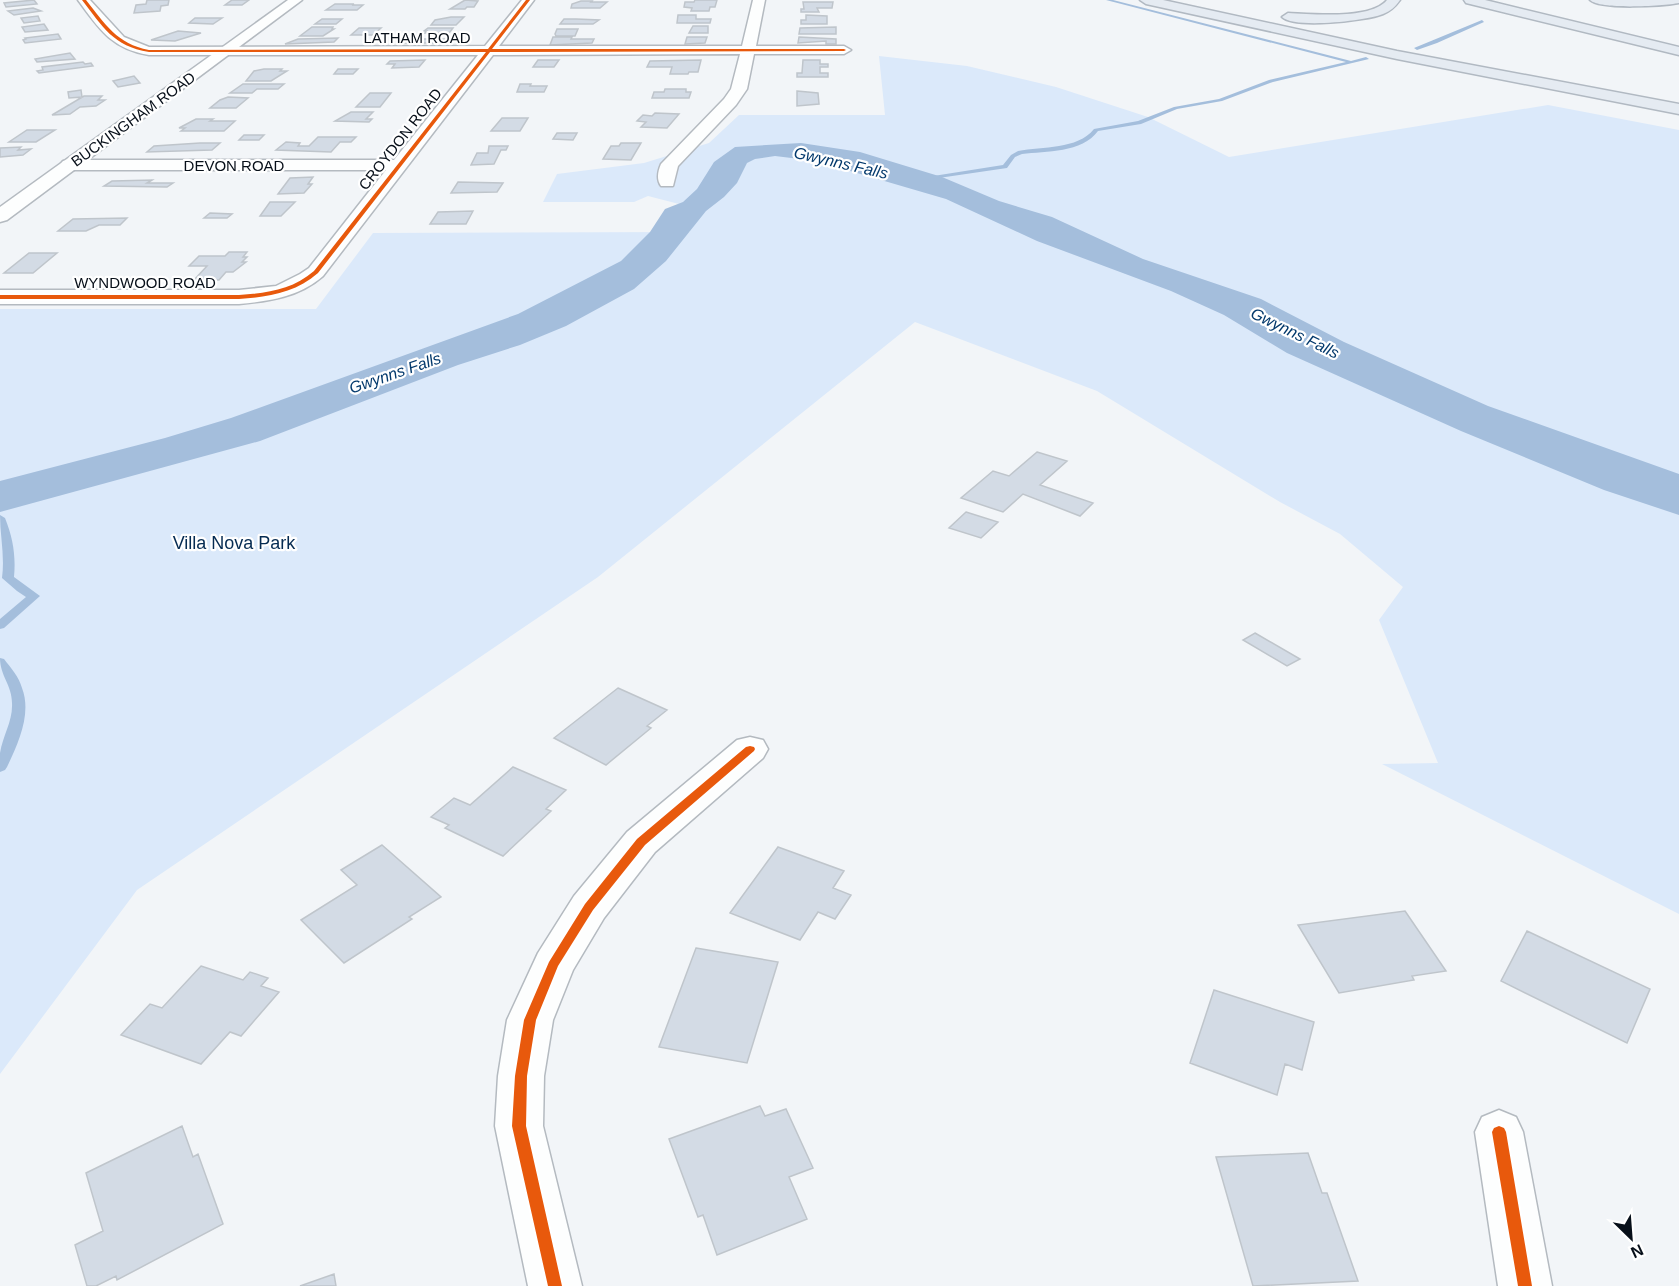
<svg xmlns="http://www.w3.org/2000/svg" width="1679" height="1286" viewBox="0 0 1679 1286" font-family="Helvetica,sans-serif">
<rect width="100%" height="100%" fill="#f2f5f8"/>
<path fill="#dbe9fa" d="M879,56l88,10 89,21 92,30 81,40 319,-52 131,25v784l-297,-150 56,-1 -59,-143 24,-33 -63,-53 -60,-32 -183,-111 -182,-69 -317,255 -461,313 -137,184v-765h316l57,-76 317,-1 -11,-28 -31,-8 -14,6h-91l14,-28 87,-11 65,-20 30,-28h146z"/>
<path fill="#a4bedc" d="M801,143l59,9 82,25 57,24 53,16 91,42 118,40 83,43 144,64 191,68v41l-75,-25 -143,-59 -174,-78 -63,-38 -53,-24 -134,-50 -91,-42 -130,-38 -41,-5 -20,3 -8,4 -10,20 -13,14 -18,14 -40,50 -32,28 -68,37 -46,19 -62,20 -198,76 -260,71v-31l165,-43 66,-20 287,-104 103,-53 29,-29 15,-23 18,-7 14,-13 17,-27 21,-15z"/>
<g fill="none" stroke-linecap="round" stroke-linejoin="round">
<path fill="#a4bedc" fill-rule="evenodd" d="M1106,0h7l238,61 15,-4 3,2 -96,23 -51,19 -45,8 -36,15 -43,7c-16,22 -52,20 -76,23l-7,3 -8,11 -82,12 -1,-1 3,-2 76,-12 8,-10 7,-4c25,-5 59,-1 76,-22l44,-8 36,-14 45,-8 50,-19 77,-18z
M1482,20l2,2 -47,21 -20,7 -3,-2z
M0,515l5,3c8,20 11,38 9,59l26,19 -36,32 -4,1v-10l26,-22 -9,-6 -15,-13c3,-22 -2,-42 -2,-63z
M0,658l4,1c7,9 15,18 18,29 10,26 -4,56 -15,79l-2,3 -5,2c0,-6 0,-14 0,-19 3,-18 13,-32 12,-50 0,-18 -12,-27 -12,-45z"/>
</g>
<path fill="#d3dbe5" stroke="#bfc5cb" stroke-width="1.5" d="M34,0l3,4 -31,3 -2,-4z
M147,0h22l-1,5 -7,1 -1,5 -26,2 2,-8 10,-1z
M232,0h17l-7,5h-17z
M465,0l13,1 -4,6h-7l-2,2h-15z
M695,0h22l-2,7h-5l-1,4h-18l1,-3 -8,-1 1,-5h9z
M581,1h11l-1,1h16l-7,6h-29l1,-4z
M803,2h30l-1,6h-15l2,4h-18v-3h3z
M335,4h19l-2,1h11l-6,5h-31z
M33,8l8,3 -27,4 -6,-4z
M678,15h18v4h15l-1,4h-33z
M806,15l21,1v8h-26v-4h5z
M38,16l2,5 -16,2 -3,-5z
M451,17h13l-8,8h-25l4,-5z
M195,18h27l-9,6 -24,-1z
M322,19h20l-6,5h-21z
M564,19h12l23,1 -6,4h-33z
M44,24l4,6 -23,2 -3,-5z
M693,26h15v7h-19z
M312,27h21l-1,2h2l-11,7h-23z
M836,27v7h-37l1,-6z
M359,28h22l-8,7h-22z
M428,28h25l-4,5h-24l2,-2h-3z
M557,29h21l-3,7h-19l-1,-2z
M178,31l23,2 -26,8 -24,-1z
M58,34l3,5 -36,4 -2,-3 3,-1 -1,-1z
M553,37h19l-1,2h23l-2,4 -42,2z
M687,37h20l-2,6 -20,1z
M799,37l37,2v5h-10v-3l-28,2z
M338,38l-4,4 -49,2 13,-5z
M410,39h41l-4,4h-41z
M70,53l5,6 -38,3 -2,-3z
M425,60l-6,7 -27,1 3,-4h-8l3,-3z
M538,60h21l-5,7h-21z
M701,60l-3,12h-9l-1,2h-18l2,-7h-25l3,-6z
M803,60h17v4h8v3h-8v6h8v4h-31v-4h5z
M83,62l2,2 6,-1 2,3 -54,7 -2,-2 6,-1 -1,-3z
M264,69h18l-2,2h7l-16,10h-25l8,-10z
M338,69h20l-5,5h-19z
M134,76l6,7 -22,4 -5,-6z
M243,84h41l-6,5h-21l-5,4h-22z
M520,84h11l-1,2h17l-3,6h-27z
M665,89h21v3h5l-2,6h-37l2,-6h10z
M81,90l1,7 -13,1 -1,-6z
M797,91l21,2 1,11 -22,2z
M370,93h21l-11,14h-24z
M84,96h18l-4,4h7l-9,6 -16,1 -10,7 -18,1z
M228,97l20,1 -12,10h-26l10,-8z
M351,112h22l-7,7h6l-3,3 -34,-1z
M655,113l24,1 -12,14 -26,-1 5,-5 -9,-1 6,-6 9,1z
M502,118h26l-8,13h-29z
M196,119h17l-3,2h25l-11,10h-43l4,-3h-6z
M27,130h28l-19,12h-27z
M557,133h20l-4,7 -20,-1z
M244,135h20l-5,5h-20z
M318,137h38l-5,5h-11l-9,10 -55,-2 10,-8 14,1 -2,3h11z
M200,143h20l-8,7 -65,2 7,-6z
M621,143h20l-10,17 -28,-1 8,-13h8z
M489,146h19l-2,4h-5l-7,14 -23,1 6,-12h11z
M21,147l-3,3 13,-1 -8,6 -23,2v-9z
M313,177l-5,7h4l-8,9 -26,1 12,-16z
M152,180l-5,3h26l-6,4 -63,-1 8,-5z
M458,182l45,1 -6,9 -46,1z
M270,202h25l-14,14h-21z
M473,211l-7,13h-36l8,-12z
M210,213l22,1 -5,4h-23z
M127,218l-7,7h-21l-13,6h-28l15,-12z
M229,252h18l-4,5h4l-5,5h4l-13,10h-7l-7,8h-25l13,-14h-18l10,-10h26z
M29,253h28l-24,20h-29z
M1037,452l30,9 -27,24 53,18 -13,13 -57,-22 -20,18 -42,-14 32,-27 16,5z
M966,512l32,10 -17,16 -32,-10z
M1255,633l45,26 -13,7 -44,-26z
M618,688l49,22 -20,16 4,2 -45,37 -52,-27z
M513,767l53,23 -20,19 5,2 -48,45 -58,-28 4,-3 -18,-8 23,-19 16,7z
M382,845l59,52 -32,20 3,2 -68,44 -43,-43 56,-35 -16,-15z
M778,847l66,24 -11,17 18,7 -16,24 -17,-7 -18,28 -70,-27z
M1405,911l41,60 -34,5 2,4 -75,13 -41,-68z
M1527,931l123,58 -23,54 -126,-62z
M696,948l82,14 -31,101 -88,-16z
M201,966l42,14 7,-8 18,6 -7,8 18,6 -38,44 -11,-4 -29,32 -80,-29 29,-31 12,4z
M1214,990l100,32 -12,48 -17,-6 -8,31 -87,-32z
M760,1106l5,10 21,-7 27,59 -24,9 18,42 -90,36 -14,-40 -5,2 -29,-78z
M182,1126l11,31 5,-3 25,70 -106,56 -1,-4 -20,10h-9l-12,-41 28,-14 -17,-58z
M1308,1153l14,40h5l31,88 -105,5 -37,-129z
M334,1274l2,12h-36z"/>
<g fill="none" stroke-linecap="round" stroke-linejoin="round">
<g stroke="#b4bac0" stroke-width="3">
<path id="minor" d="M78,0h12l34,37 25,10 336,-1 37,-46h12l-35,46h243l11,-46h12l-9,46h88l7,4 -7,4h-90l-7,35 -11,16 -58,61 -5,20h-12c-5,-7 -3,-15 0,-22l63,-65 7,-10 9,-35 -247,1 -170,221c-24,21 -53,25 -84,28h-239v-14h239l37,-4 24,-12 9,-6 77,-98h-317l-6,-1 -3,-4 3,-4 6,-1h325l84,-105h-329c-37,-6 -50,-26 -71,-55z
M750,737l13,3 5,9 -5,9 -108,94 -51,66 -31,52 -20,50 -9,56 -1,50 39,160h-54l-33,-160 3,-50 9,-56 31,-67 36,-57 53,-64 110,-92z
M1499,1110l17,7 7,15 29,154h-54l-23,-154 7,-15z"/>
</g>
<g stroke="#b4bac0" stroke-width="3">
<path id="tertiary" d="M288,0h14l-295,220 -7,2v-15z"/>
</g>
<g stroke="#b1b9c2" stroke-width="3">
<path id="motorway" d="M1140,0h23l234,51 282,53v10l-282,-55 -251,-55z
M1387,0h13c-5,7 -9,11 -17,14 -17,7 -89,15 -101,3l6,-4c24,1 83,7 99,-13z
M1464,0h21l194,47v8l-213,-52z
M1590,0h89v3c-16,3 -79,7 -89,-3z"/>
</g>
<use href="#minor" fill="#fdfefe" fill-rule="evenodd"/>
<use href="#tertiary" fill="#fdfefe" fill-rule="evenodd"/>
<use href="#motorway" fill="#e5ebf2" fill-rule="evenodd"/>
<g stroke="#fff" stroke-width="4">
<path id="cycleway" d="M82,0h4c19,24 31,44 63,50l339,-1 38,-49h4l-38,49h352l2,1 -2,1 -354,1 -172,221c-23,20 -50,24 -79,26h-239v-4h239c28,-2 53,-5 75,-24l172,-219h-337c-36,-6 -46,-25 -67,-52z
M750,746l4,1 1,2 -1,2 -109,94 -52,65 -35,56 -22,54 -9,56 -1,50 36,160h-14l-36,-160 3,-50 9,-56 25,-58 36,-58 52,-65 109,-92z
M1499,1126l5,2 2,4 26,154h-14l-26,-154 2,-4z"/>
</g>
<use href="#cycleway" fill="#e8590c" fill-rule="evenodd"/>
</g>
<g text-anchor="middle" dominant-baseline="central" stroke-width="4.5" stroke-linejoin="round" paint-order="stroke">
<g font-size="15" fill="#070f19" stroke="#fff">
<text x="417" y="37">LATHAM ROAD</text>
<text transform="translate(133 119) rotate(-36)">BUCKINGHAM ROAD</text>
<text transform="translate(400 139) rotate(-52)">CROYDON ROAD</text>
<text x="234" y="165">DEVON ROAD</text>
<text x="145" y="282">WYNDWOOD ROAD</text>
</g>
<g font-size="16" font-style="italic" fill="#03396c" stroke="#fff">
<text transform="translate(841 163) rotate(13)">Gwynns Falls</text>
<text transform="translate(1295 333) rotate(26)">Gwynns Falls</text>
<text transform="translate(395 373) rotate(-19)">Gwynns Falls</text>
</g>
<g font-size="18" fill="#052b52" stroke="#fff">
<text x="234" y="543">Villa Nova Park</text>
</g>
</g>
<g transform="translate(1631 1238) rotate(155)" stroke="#ffffff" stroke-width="4.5" paint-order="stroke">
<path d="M0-4.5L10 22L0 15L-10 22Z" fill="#070f19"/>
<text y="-9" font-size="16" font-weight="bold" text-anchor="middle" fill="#070f19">N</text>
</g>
</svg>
